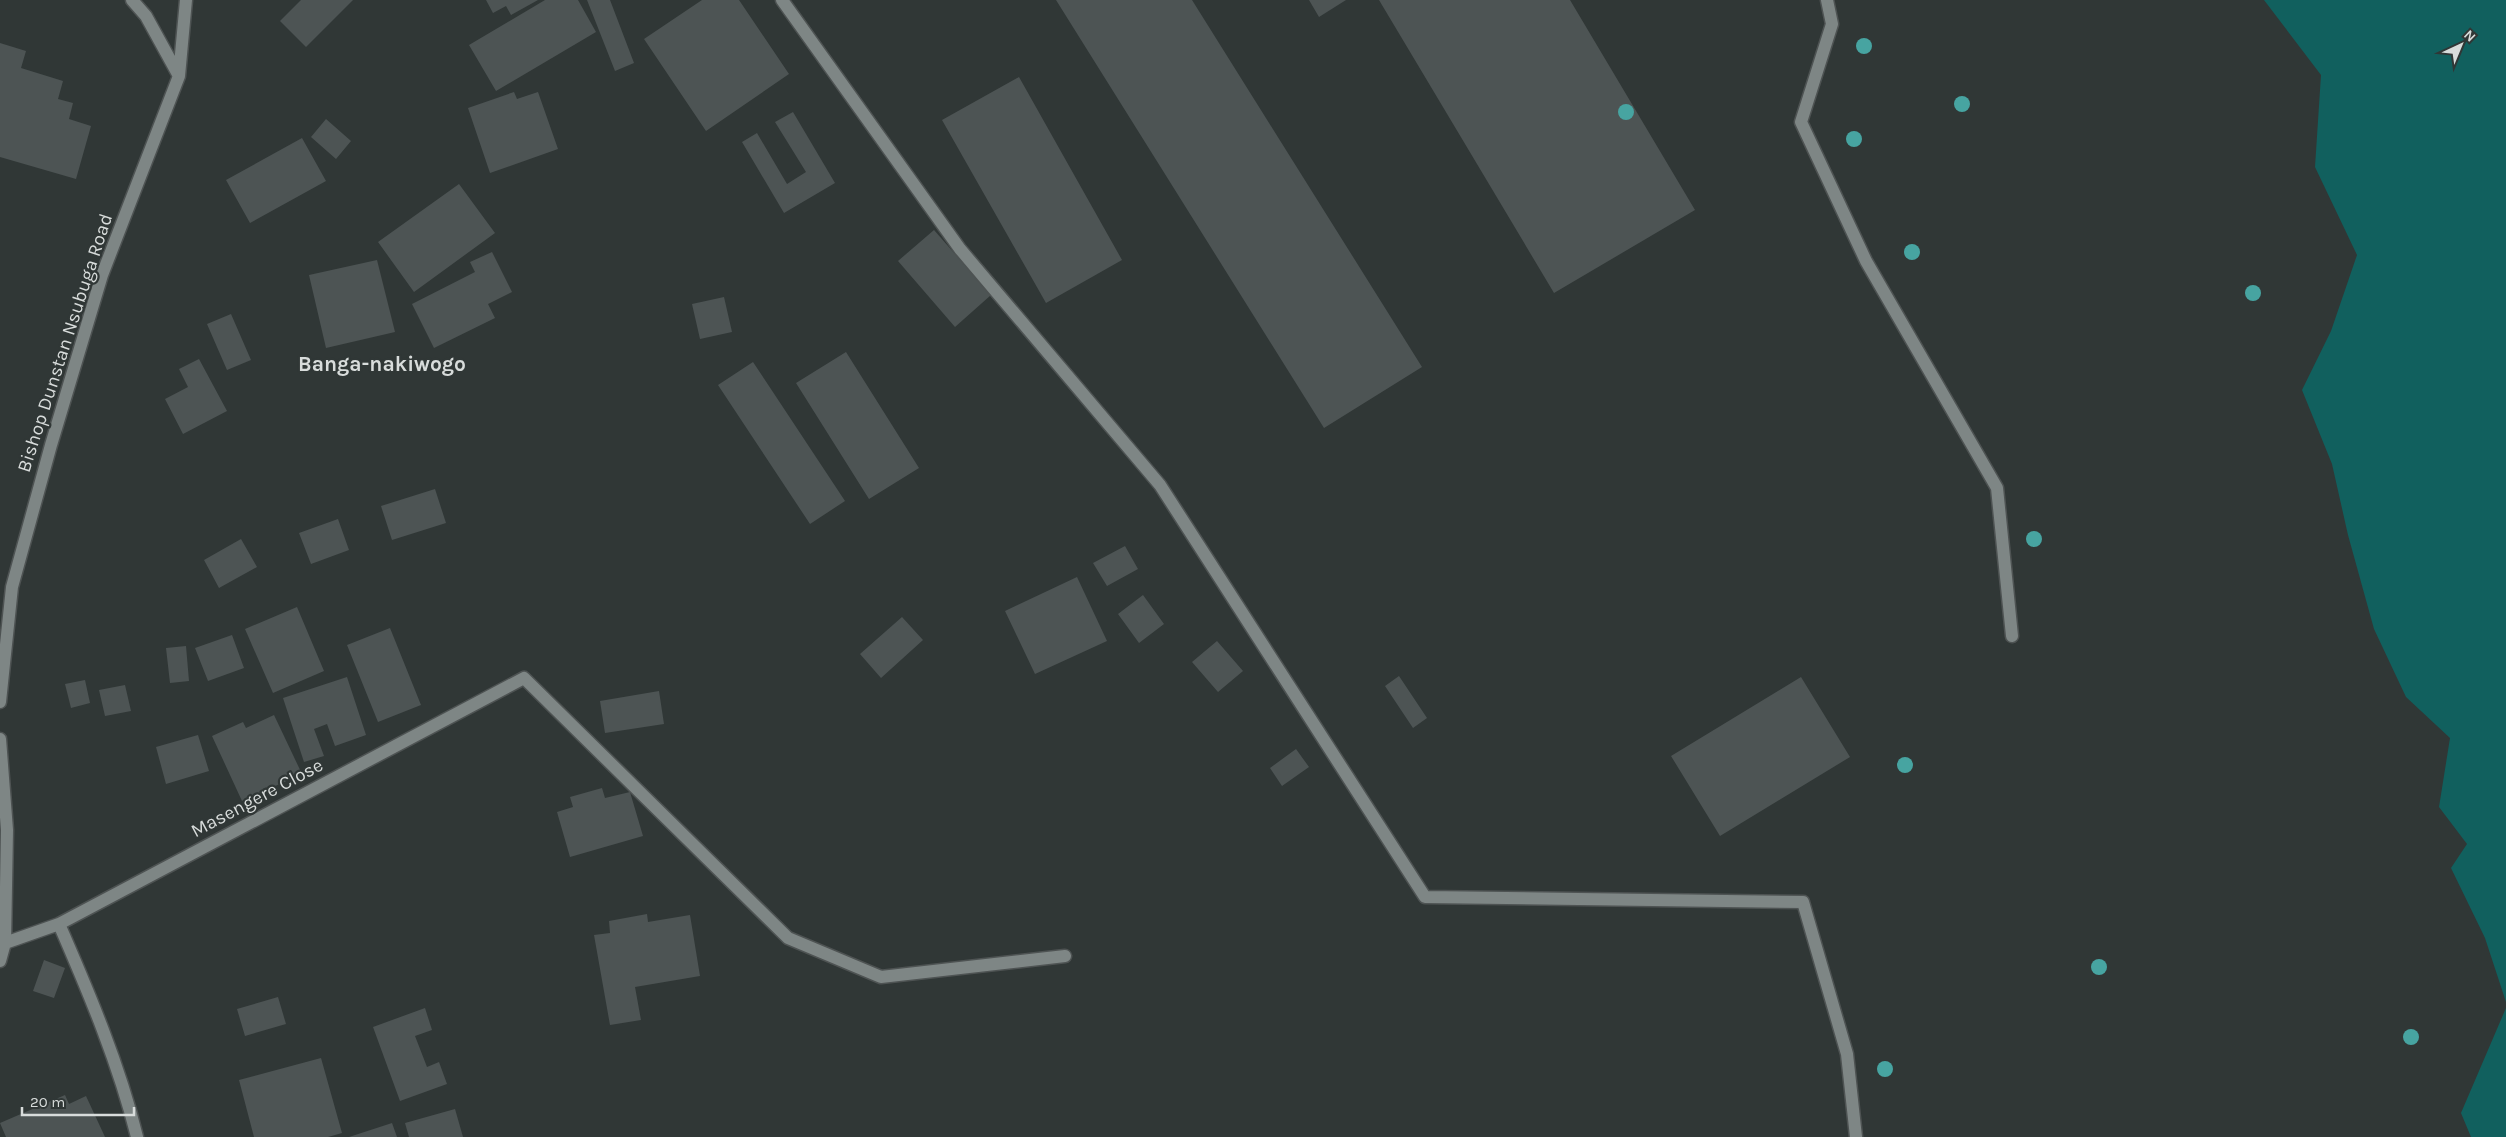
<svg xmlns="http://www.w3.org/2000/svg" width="2506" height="1137" viewBox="0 0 2506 1137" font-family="Karla,sans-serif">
<rect width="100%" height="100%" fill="#303736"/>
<path fill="#11605e" d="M2264,0h242v1002l-21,-64 -34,-70 16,-24 -28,-37 11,-69 -44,-41 -32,-68 -26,-94 -16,-71 -30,-74 29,-59 26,-76 -42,-88 6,-92z
M2506,1008v129h-35l-10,-24z"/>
<path fill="#4d5454" d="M301,0h52l-47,47 -26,-26z
M486,0h52l-27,15 -5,-9 -13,7z
M545,0h33l18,32 -100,59 -27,-46z
M587,0h23l24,63 -19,8z
M702,0h37l50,74 -83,57 -62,-92z
M1056,0h136l230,367 -98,61z
M1309,0h37l-27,17z
M1379,0h191l125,210 -141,83z
M0,43l26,8 -5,17 42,13 -5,18 15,4 -4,16 22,7 -15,53 -76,-22z
M1019,77l103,183 -76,43 -104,-183z
M514,92l3,7 21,-7 20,57 -68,24 -22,-65z
M793,112l42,71 -51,30 -42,-71 15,-9 30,51 19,-12 -31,-50z
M326,119l25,22 -15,18 -25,-22z
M302,138l24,43 -76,42 -24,-43z
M459,184l36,49 -81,59 -36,-50z
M934,230l57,65 -36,32 -57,-66z
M492,252l20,40 -24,12 7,14 -61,30 -22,-44 63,-32 -5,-10z
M377,260l18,72 -69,16 -17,-73z
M724,297l8,35 -32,7 -8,-35z
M231,314l20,46 -24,10 -20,-46z
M846,352l73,116 -50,31 -73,-116z
M199,359l28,52 -44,23 -18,-35 23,-12 -9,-18z
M753,362l92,139 -35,23 -92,-139z
M435,489l11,34 -54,17 -11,-34z
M338,519l11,31 -38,14 -12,-31z
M241,539l16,28 -38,21 -15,-28z
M1125,546l13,23 -31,17 -14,-23z
M1077,577l30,64 -72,33 -30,-63z
M1143,595l21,29 -25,19 -21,-29z
M297,607l27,64 -51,22 -28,-64z
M902,617l21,23 -42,38 -21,-24z
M390,628l31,77 -43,17 -31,-77z
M232,635l12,33 -36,13 -13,-33z
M1217,641l26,30 -25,21 -26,-30z
M186,646l3,35 -19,2 -4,-35z
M1399,676l28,42 -14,10 -28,-42z
M347,677l19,58 -31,11 -8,-22 -13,5 10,27 -20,6 -21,-64z
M1801,677l49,80 -130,79 -49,-80z
M85,680l5,23 -19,5 -6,-24z
M125,685l6,26 -26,5 -6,-26z
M659,691l5,33 -59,9 -5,-32z
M274,715l28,59 -60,27 -30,-65 31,-14 3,6z
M198,735l11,36 -43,13 -10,-37z
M1296,749l13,18 -27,19 -12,-18z
M602,788l3,10 25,-6 13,44 -73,21 -13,-45 16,-5 -3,-10z
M647,914l1,8 42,-7 10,61 -65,11 6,33 -31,5 -16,-90 16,-2 -1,-12z
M44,960l21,8 -11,30 -21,-7z
M278,997l8,27 -41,12 -8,-27z
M425,1008l7,22 -17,6 12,31 12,-5 8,22 -47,17 -27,-74z
M321,1058l21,75 -14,4h-74l-15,-57z
M65,1095l4,9 17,-8 19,41h-99l-6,-14z
M455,1109l8,28h-54l-4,-14z
M392,1123l5,14h-48z"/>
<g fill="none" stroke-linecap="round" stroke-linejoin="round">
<g stroke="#4e5353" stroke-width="15">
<path id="street" d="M132,0l14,16 33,60
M782,0l178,249 200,236 265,412 378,5 44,152 9,83
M1827,0l5,24 -31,98 65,139 131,227 15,148
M0,702l12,-115 39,-142 51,-170 77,-199 7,-76
M0,739l7,91 -2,113 -5,18
M59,924c30,69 60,140 78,213
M5,943l54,-19 465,-246 264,260 93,39 184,-21"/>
</g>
<use href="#street" stroke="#7e8685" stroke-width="12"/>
</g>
<g fill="#47a4a1">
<circle cx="1864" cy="46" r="8"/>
<circle cx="1962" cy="104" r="8"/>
<circle cx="1626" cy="112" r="8"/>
<circle cx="1854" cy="139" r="8"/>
<circle cx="1912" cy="252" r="8"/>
<circle cx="2253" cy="293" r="8"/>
<circle cx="2034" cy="539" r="8"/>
<circle cx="1905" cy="765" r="8"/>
<circle cx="2099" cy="967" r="8"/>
<circle cx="2411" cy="1037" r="8"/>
<circle cx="1885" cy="1069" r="8"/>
</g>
<g text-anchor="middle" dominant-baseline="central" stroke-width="4.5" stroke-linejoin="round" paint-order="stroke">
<g font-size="19" fill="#d8dcdb" stroke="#303736">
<text transform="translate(65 343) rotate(-72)">Bishop Dunstan Nsubuga Road</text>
<text transform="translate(257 798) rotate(-28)">Masengere Close</text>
</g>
<g font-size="21" font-weight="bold" fill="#d8dcdb" stroke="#303736">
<text x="382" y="364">Banga-nakiwogo</text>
</g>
</g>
<g transform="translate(2461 45) rotate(44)" stroke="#303736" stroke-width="4" paint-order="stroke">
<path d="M0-4L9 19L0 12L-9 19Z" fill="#d8dcdb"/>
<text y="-8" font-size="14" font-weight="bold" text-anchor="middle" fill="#d8dcdb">N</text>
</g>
<path d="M22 1107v8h112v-8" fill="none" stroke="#d8dcdb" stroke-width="2.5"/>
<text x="30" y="1107" font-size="15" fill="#d8dcdb" stroke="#303736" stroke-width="4" paint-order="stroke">20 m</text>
</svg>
